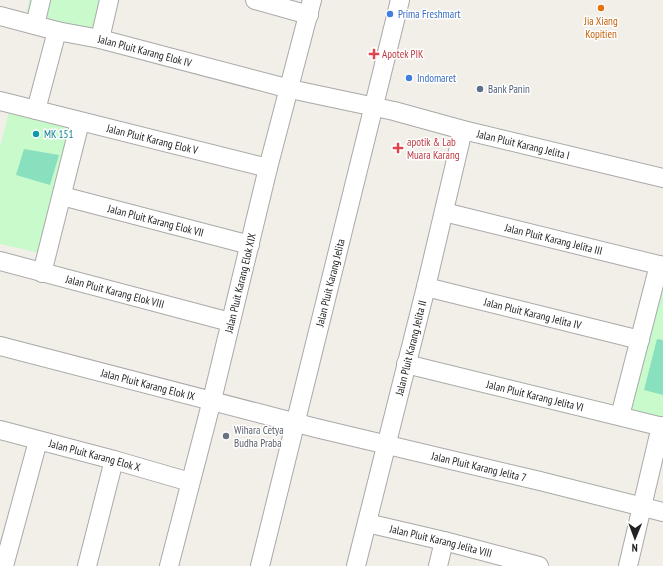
<svg xmlns="http://www.w3.org/2000/svg" width="663" height="566" viewBox="0 0 663 566" font-family="'PT Sans Narrow',sans-serif">
<rect width="100%" height="100%" fill="#f2efe9"/>
<path fill="#c8facc" d="M29,0h71l-8,32 -66,-16z
M10,108l67,15 -37,130 -40,-9v-97z
M663,280v140l-37,-9z"/>
<path fill="#88e0be" d="M24,149l35,6 -9,30 -34,-10z
M657,339l6,1v55l-19,-5z"/>
<g fill="none" stroke-linecap="round" stroke-linejoin="round">
<g stroke="#a9a9a9" stroke-width="20">
<g id="minor">
<path d="M255,0l54,15"/>
<path id="s1" d="M0,16l57,15 43,8 190,50 104,22 69,19 200,48"/>
<path d="M35,25l6,-25"/>
<path d="M100,39l9,-39"/>
<path id="s2" d="M0,101l268,67"/>
<path d="M36,110l21,-79"/>
<path id="s3" d="M62,196l188,49"/>
<path id="s4" d="M444,212l219,54"/>
<path id="s5" d="M0,261l230,61"/>
<path d="M42,273l38,-151"/>
<path id="s6" d="M426,287l214,53"/>
<path id="s7" d="M0,346l316,82 224,53 123,31"/>
<path id="s8" d="M406,364l257,63"/>
<path d="M620,416l39,-151"/>
<path id="s9" d="M0,430l114,30 76,22"/>
<path id="s10" d="M367,523l77,18 95,25"/>
<path d="M4,566l34,-125"/>
<path d="M87,566l27,-106"/>
<path id="s11" d="M169,566l43,-166 56,-232 44,-168"/>
<path id="s12" d="M260,566l140,-566"/>
<path id="s13" d="M356,566l70,-279 37,-157"/>
<path d="M438,566l6,-25"/>
<path d="M628,566l33,-140"/>
</g>
</g>
<use href="#minor" stroke="#fff" stroke-width="18"/>
</g>
<circle fill="#e8710a" stroke="#fff" stroke-width="1.5" cx="601" cy="8" r="4"/>
<g fill="#3f7fe0" stroke="#fff" stroke-width="1.5">
<circle cx="390" cy="14" r="4"/>
<circle cx="409" cy="78" r="4"/>
</g>
<g fill="#e0444e" stroke="#fff" stroke-width="1.5">
<path d="M372 48h4v4h4v4h-4v4h-4v-4h-4v-4h4z"/>
<path d="M396 142h4v4h4v4h-4v4h-4v-4h-4v-4h4z"/>
</g>
<circle fill="#5c6f8a" stroke="#fff" stroke-width="1.5" cx="480" cy="89" r="4"/>
<circle fill="#0f9aa8" stroke="#fff" stroke-width="1.5" cx="36" cy="134" r="4"/>
<circle fill="#6b7280" stroke="#fff" stroke-width="1.5" cx="226" cy="436" r="4"/>
<g text-anchor="middle" dominant-baseline="central" stroke-width="3" stroke-linejoin="round" paint-order="stroke">
<g font-size="11" fill="#366cbe" stroke="#fff" text-anchor="start">
<text x="398" y="14">Prima Freshmart</text>
<text x="417" y="78">Indomaret</text>
</g>
<g font-size="11" fill="#c56008" stroke="#fff">
<text x="601" y="21">Jia Xiang<tspan x="601" dy="13">Kopitien</tspan></text>
</g>
<g font-size="11" fill="#222" stroke="#fff">
<text stroke="none"><textPath href="#s1" startOffset="149">Jalan Pluit Karang Elok IV</textPath></text>
<text stroke="none"><textPath href="#s2" startOffset="157">Jalan Pluit Karang Elok V</textPath></text>
<text stroke="none"><textPath href="#s1" startOffset="539">Jalan Pluit Karang Jelita I</textPath></text>
<text stroke="none"><textPath href="#s3" startOffset="97">Jalan Pluit Karang Elok VII</textPath></text>
<text stroke="none"><textPath href="#s4" startOffset="113">Jalan Pluit Karang Jelita III</textPath></text>
<text stroke="none"><textPath href="#s11" startOffset="292">Jalan Pluit Karang Elok XIX</textPath></text>
<text stroke="none"><textPath href="#s12" startOffset="292">Jalan Pluit Karang Jelita</textPath></text>
<text stroke="none"><textPath href="#s5" startOffset="119">Jalan Pluit Karang Elok VIII</textPath></text>
<text stroke="none"><textPath href="#s6" startOffset="110">Jalan Pluit Karang Jelita IV</textPath></text>
<text stroke="none"><textPath href="#s13" startOffset="225">Jalan Pluit Karang Jelita II</textPath></text>
<text stroke="none"><textPath href="#s7" startOffset="153">Jalan Pluit Karang Elok IX</textPath></text>
<text stroke="none"><textPath href="#s8" startOffset="133">Jalan Pluit Karang Jelita VI</textPath></text>
<text stroke="none"><textPath href="#s9" startOffset="98">Jalan Pluit Karang Elok X</textPath></text>
<text stroke="none"><textPath href="#s7" startOffset="494">Jalan Pluit Karang Jelita 7</textPath></text>
<text stroke="none"><textPath href="#s10" startOffset="76">Jalan Pluit Karang Jelita VIII</textPath></text>
</g>
<g font-size="11" fill="#be3a42" stroke="#fff" text-anchor="start">
<text x="382" y="54">Apotek PIK</text>
<text x="407" y="142">apotik &amp; Lab<tspan x="407" dy="13">Muara Karang</tspan></text>
</g>
<g font-size="11" fill="#4e5e75" stroke="#fff" text-anchor="start">
<text x="488" y="89">Bank Panin</text>
</g>
<g font-size="11" fill="#0d838f" stroke="#fff" text-anchor="start">
<text x="44" y="134">MK 151</text>
</g>
<g font-size="11" fill="#5b616d" stroke="#fff" text-anchor="start">
<text x="234" y="430">Wihara Cetya<tspan x="234" dy="13">Budha Praba</tspan></text>
</g>
</g>
<g transform="translate(635 538) rotate(181)" stroke="#ffffff" stroke-width="3" paint-order="stroke">
<path d="M0-3L7 15L0 10L-7 15Z" fill="#222222"/>
<text y="-6" font-size="11" font-weight="bold" text-anchor="middle" fill="#222222">N</text>
</g>
</svg>
